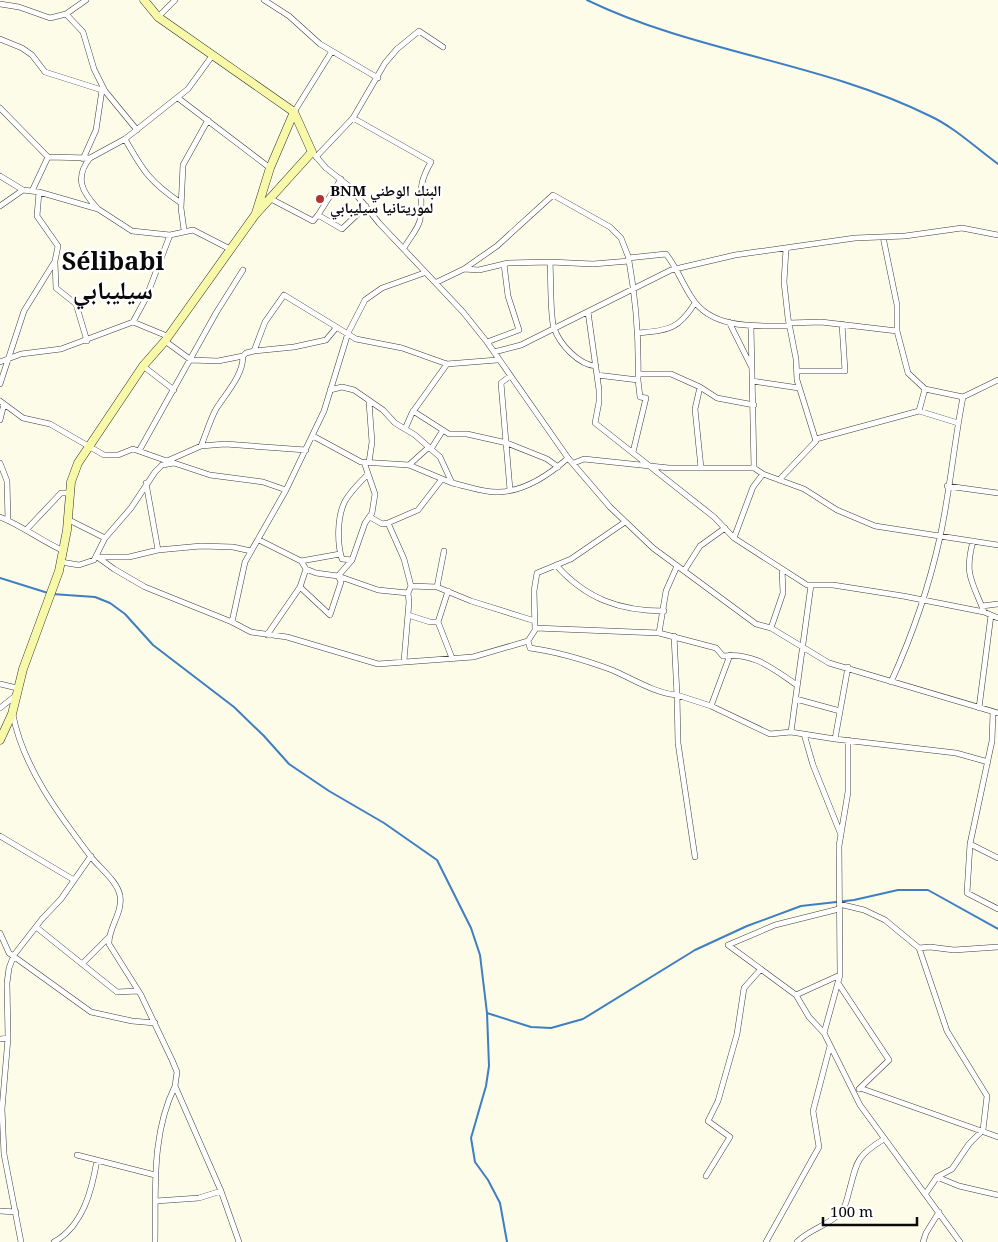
<svg xmlns="http://www.w3.org/2000/svg" width="998" height="1242" viewBox="0 0 998 1242" font-family="'Noto Serif','Noto Naskh Arabic',serif">
<rect width="100%" height="100%" fill="#fdfce8"/>
<g fill="none" stroke-linecap="round" stroke-linejoin="round">
<path stroke="#3e7ec2" stroke-width="2" d="M587,0c109,53 235,62 343,116 24,11 46,32 68,48
M0,578l48,15
M52,594l43,3 15,6 15,11 28,31 81,62 30,29 25,28 40,27 55,32 53,37 34,68 9,27 7,58 2,53 -3,20 -15,52 4,24 13,18 12,23 7,39
M487,1013l44,14 20,1 32,-9 112,-69 52,-24 54,-20 53,-6 44,-10h30l70,39"/>
<g stroke="#3d3d3d" stroke-width="6">
<path id="street" d="M264,0l25,16 31,28 58,34
M0,4l19,3 31,11 16,-4 20,-14
M66,14l17,18 11,37 11,22 32,39
M158,17l17,-17
M0,39l22,9 10,7 13,17 60,19
M178,98l92,70
M0,108l48,49 -16,34
M294,112l38,-61
M353,118l78,44c-16,28 -7,31 -11,58 -2,9 -11,19 -16,28
M125,139c18,32 25,43 56,64
M312,152l14,16 24,19 29,36 84,89 24,30 81,116 42,49 43,41 103,76 15,4 58,35 169,50
M48,157l42,1 35,-19 63,-50 24,-33
M316,157l37,-39 32,-55 12,-14 22,-18 24,16
M90,158c-16,20 -8,34 8,51
M83,159l13,-29 6,-40
M0,176l23,14 16,2 59,17 34,22 38,4 23,-5 37,19
M341,179l-23,36 24,14 24,-23
M271,199l42,22 5,-6
M0,206l23,-16
M184,230l-3,-22 2,-43 25,-45
M628,258l38,-4c11,14 16,29 26,44 20,32 66,28 97,28
M55,262l1,26 20,16 11,37
M550,262c1,14 0,55 4,66 6,17 25,37 42,38
M464,269l15,1 29,-7 42,-1 43,2 36,-3c7,39 10,79 9,119l-41,-5
M437,282l27,-13 33,-23 56,-51 57,32 11,11 7,18
M588,312l11,78v12l-4,21 119,94 20,21 73,47h26l70,11 81,16 14,6
M133,322l13,-24 24,-63
M729,322l22,44
M789,323l32,-1 76,9
M751,326l3,142
M638,333c31,-3 40,-3 57,-30
M165,341l26,19 27,1 25,-5 3,-3 8,-2 40,-4 32,-7 10,-12
M487,342l32,-12 -11,-34 -4,-32
M254,351l11,-29 19,-27 72,44 46,9 45,16 50,-4
M494,352l27,-7 150,-75 64,-15 120,-17 50,-2 57,-8 36,7
M0,362l21,-8 40,-5 72,-27 34,14
M143,366l31,24
M797,371h48l-3,-47
M638,374h33l29,13
M510,376l-9,7 9,107
M752,381l47,7
M0,384l24,-73 31,-50 3,-15 -21,-30 2,-24
M925,389l38,8
M330,390l12,-3 12,3 29,20 12,13 20,12 25,22 12,26c15,3 31,10 47,9 27,-1 50,-17 69,-34
M0,401l23,17 27,6 54,31h14l15,-6 34,12 34,-15 24,-2 81,6
M413,411l36,23h18l40,9 40,16 11,8
M919,411l39,12
M0,420l4,-16
M405,429l7,-16 35,-49
M313,436l48,26 48,3 43,18
M816,439l103,-28 6,-22 -17,-16 -11,-42v-26l-14,-68
M201,446c5,-12 9,-26 15,-37 10,-16 27,-33 27,-53
M431,449l12,-19
M139,451l77,-138 27,-43
M633,452l13,-54 -6,-1 -2,-17
M369,462l3,-20 -3,-40
M0,463l7,18 1,39
M574,463l10,-4 85,9h85l9,6 41,15 33,21 38,16 123,19
M409,465l20,-18
M701,468l-6,-59 5,-22 17,11 37,7
M779,480l37,-39 -19,-61 -1,-21 -8,-41 -4,-36 2,-33
M146,483l12,67
M947,486l51,7
M0,517c23,9 41,24 64,34
M370,517l12,7 6,-1
M69,520l36,18
M27,529l34,-36h9
M734,538l19,-51 10,-13
M259,540l42,21 5,8 -6,18 -33,48
M973,541c-9,35 -1,39 11,71
M96,556l18,13 31,18 87,35 19,10 36,5 91,27 95,-7 55,-16 7,-11 -1,-39 3,-18 34,-14 54,-37
M99,557h30l29,-7 43,-4 32,1 18,4
M352,560l-10,-1c-5,-16 -5,-42 3,-58 6,-10 15,-19 23,-27
M301,561l39,-7
M61,562l18,3 15,-5 11,-22 26,-30 24,-36 7,-7 12,-2 36,12 53,7 23,8
M556,565c30,34 64,46 108,46
M306,569l10,4 22,3 40,14 30,3 3,-7 26,1 34,14 64,20
M684,571l16,-25 25,-18
M411,586l-7,-27 -16,-36 30,-13 24,-31
M300,587l30,28 11,-33 -3,-6 14,-16 13,-37 7,-10 3,-19 -11,-32
M437,587l7,-36
M448,591l-10,31 14,36
M982,606l16,-2
M408,615l22,7h8
M232,622l13,-60 41,-72 38,-79 24,-78 17,-33 17,-12 42,-15
M535,628l124,5 7,-42 11,-25
M771,628l12,-35 -1,-24
M659,633l57,15 7,8c31,-4 50,13 74,29
M674,636l3,59 34,11 59,28 21,-2 20,-147
M528,641l2,7c29,4 55,12 82,22 21,9 42,23 65,25l1,48 17,114
M404,661l5,-59 -1,-9
M891,682c21,-46 38,-95 49,-145 10,-46 14,-94 23,-140l35,-17
M0,684l17,4
M796,699l44,12
M711,706l19,-51
M0,708l15,-12
M979,708l12,-93
M993,712l-1,29 -22,103 -3,49 31,16
M13,715c10,52 46,100 78,142 9,11 27,25 29,39 3,17 -12,32 -11,48l32,51 31,65 5,12 -2,14 46,105 18,51
M791,732l44,7 13,-72
M804,734l9,31 28,70
M835,739l121,14 32,9
M848,740v52l-9,54 1,129 -16,58 36,72 100,137
M0,836l74,44
M970,844l28,14
M839,904l25,6 21,10 34,28 28,83 40,65 -4,34 -14,14 -17,25 -15,8 -11,16
M839,909l-64,16 -47,20 68,50 44,-20
M36,927l81,65 21,-1
M0,933l9,20 82,59 41,9 23,2
M919,948l11,-1 24,3 44,-3
M82,964l27,-27
M838,983l51,77 -30,29
M796,995l13,22 15,16
M0,1039l8,-1
M860,1088l138,49
M77,1155l78,20
M706,1176l24,-39 -22,-16 10,-20 19,-67 7,-46 17,-19
M937,1177l22,9 39,9
M156,1201l43,-3 22,-7
M0,1211l16,1
M21,1242l-17,-88 -2,-45 6,-71 -1,-55 2,-15 5,-13 28,-36 19,-20 30,-43
M54,1242c29,-16 38,-52 43,-82
M155,1242c1,-53 -4,-107 20,-156
M766,1242l53,-95 -6,-36 17,-65
M797,1242c13,-14 38,-18 47,-35 3,-5 4,-13 6,-19 7,-28 8,-33 34,-49
M923,1242l3,-9 13,-21"/>
</g>
<g stroke="#2c2c2c" stroke-width="9">
<path id="secondary" d="M256,213l14,-45 24,-56
M0,740l12,-26 11,-45 36,-98 8,-41 4,-48 7,-19 65,-97 22,-25 90,-126 57,-63 -18,-40 -136,-95 -14,-17"/>
</g>
<use href="#street" stroke="#fff" stroke-width="5"/>
<use href="#secondary" stroke="#f8f9a8" stroke-width="8"/>
</g>
<circle fill="#ae362e" stroke="#fff" stroke-width="2" cx="320" cy="199" r="5"/>
<g text-anchor="middle" dominant-baseline="central" stroke-width="5" stroke-linejoin="round" paint-order="stroke">
<g font-size="15" font-weight="bold" fill="#0a0a0a" stroke="#fff" text-anchor="start">
<text x="330" y="190">BNM البنك الوطني<tspan x="330" dy="17">لموريتانيا سيليبابي</tspan></text>
</g>
<g font-size="25" font-weight="bold" fill="#0a0a0a" stroke="#fff">
<text x="113" y="260">Sélibabi<tspan x="113" dy="29">سيليبابي</tspan></text>
</g>
</g>
<path d="M823 1217v8h94v-8" fill="none" stroke="#0a0a0a" stroke-width="2.5"/>
<text x="830" y="1217" font-size="15" fill="#0a0a0a" stroke="#ffffff" stroke-width="4" paint-order="stroke">100 m</text>
</svg>
